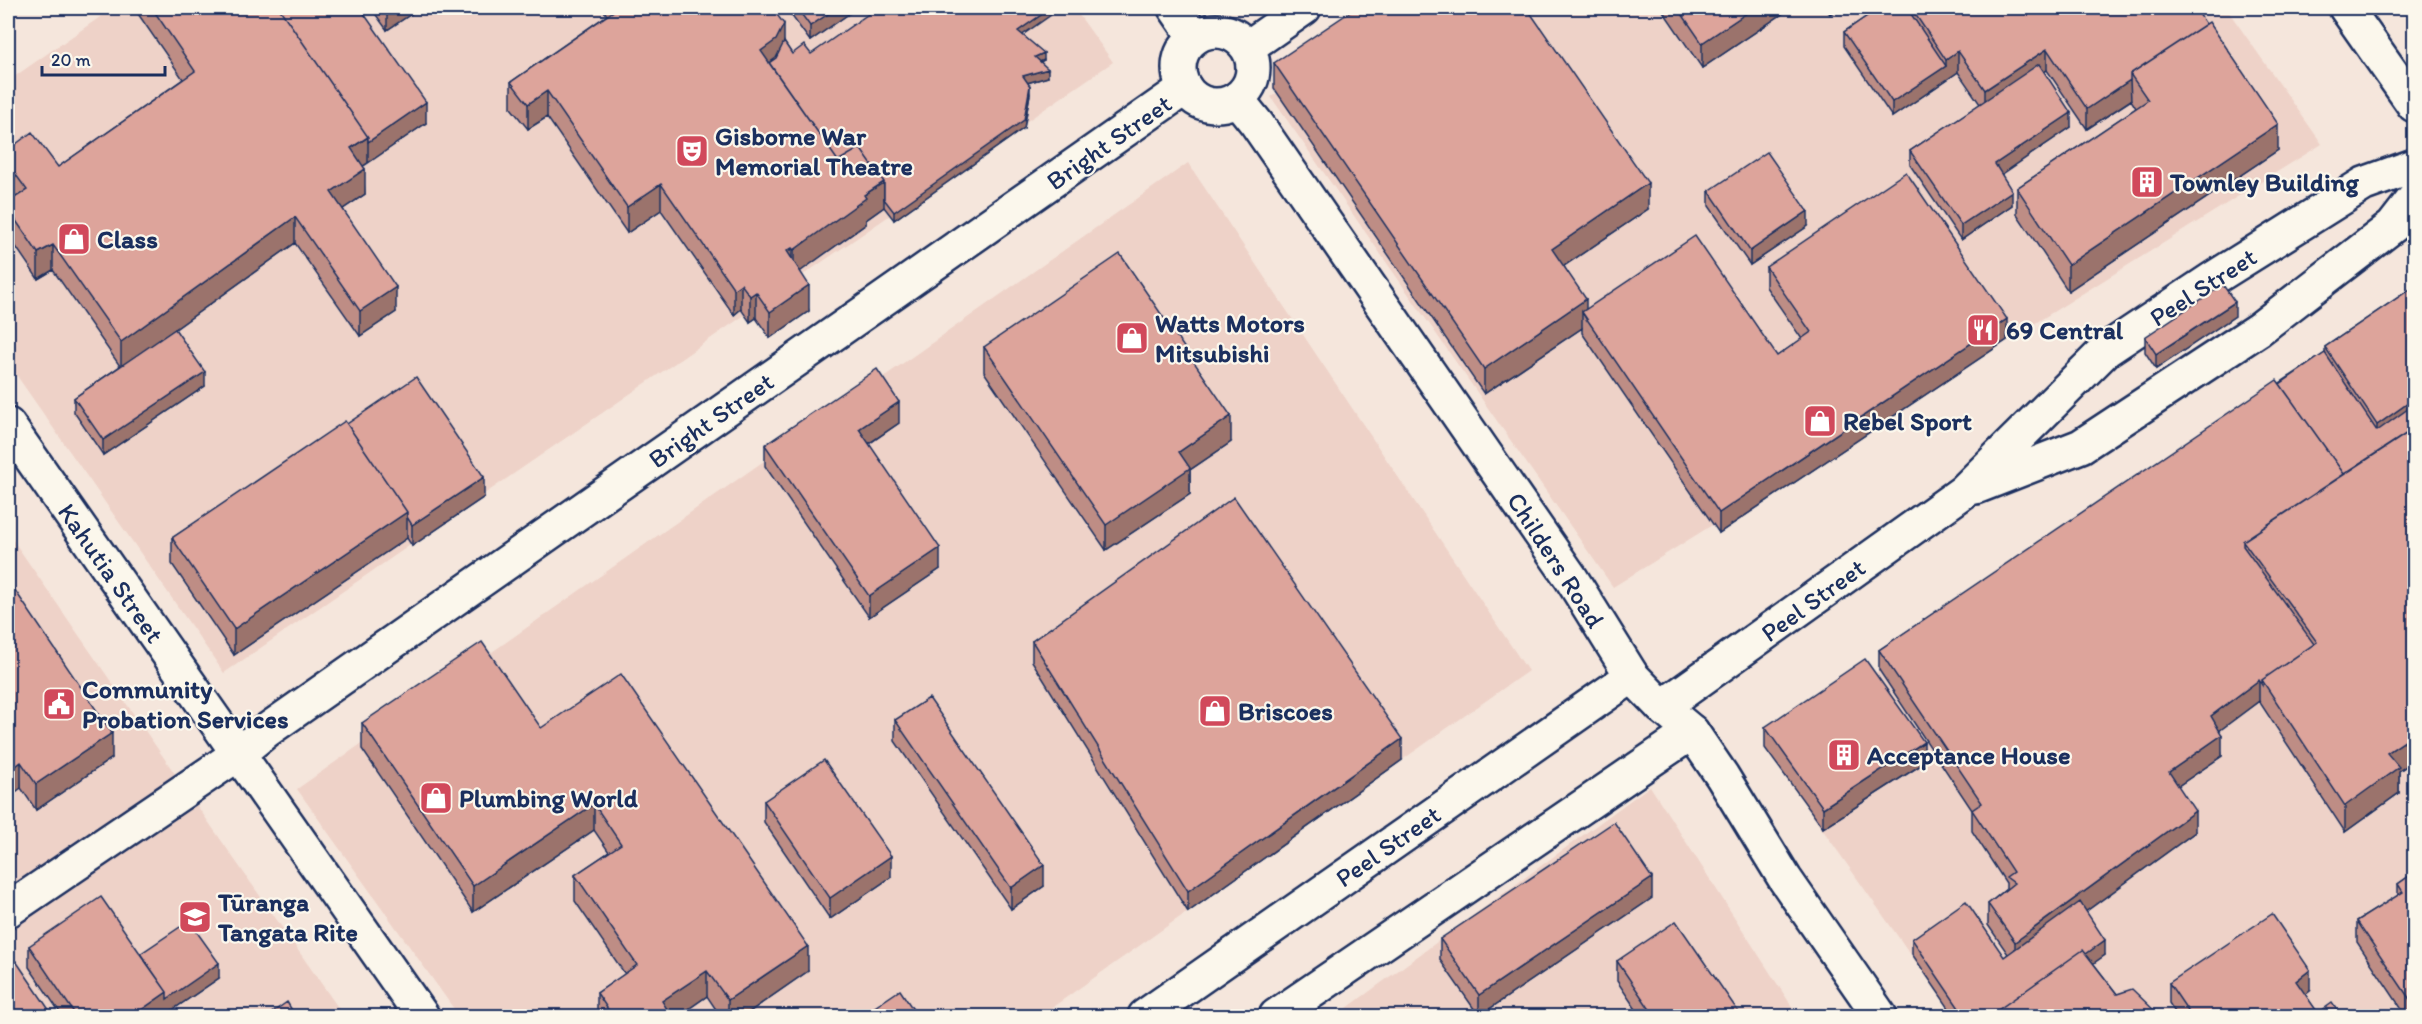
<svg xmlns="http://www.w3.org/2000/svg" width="2422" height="1024" viewBox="0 0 2422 1024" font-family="Itim,sans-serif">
<rect width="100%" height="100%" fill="#f5e6dc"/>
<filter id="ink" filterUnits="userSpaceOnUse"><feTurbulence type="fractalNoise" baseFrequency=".0167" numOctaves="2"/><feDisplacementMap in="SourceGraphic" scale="12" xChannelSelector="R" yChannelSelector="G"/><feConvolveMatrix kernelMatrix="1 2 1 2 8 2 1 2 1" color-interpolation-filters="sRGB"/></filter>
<g filter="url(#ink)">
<path fill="#eed2c8" d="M113,8h961l39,54 -889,611 -216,-310v-282z
M1405,8h821l96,136 -709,443 -342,-490z
M1188,163l340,508 -488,345h-581l-162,-227z
M2414,307v709h-460l-189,-268z
M8,533l215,310 121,173h-336z
M1650,786l148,230h-462z"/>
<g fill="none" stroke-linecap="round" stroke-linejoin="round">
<g stroke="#1b2f5e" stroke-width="38">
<path id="minor" d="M1248,47l56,-39
M8,425l414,591
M1976,487l105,-41 178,-117 134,-103 21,-27
M1662,707l301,-215 143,-142 108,-72 150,-94 50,-18
M8,910l230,-156 28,-23 919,-643
M1145,1016l487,-340
M1276,1016l416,-284"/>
</g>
<g stroke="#1b2f5e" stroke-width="38">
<path id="tertiary" d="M1175,8l20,29
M2346,8l68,97
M1179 68a37 37 0 1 1 74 0a37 37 0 1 1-74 0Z
M1237,99l20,25 314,454 61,98 30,31 30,25 30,44 63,103 95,137"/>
</g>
<use href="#minor" stroke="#fbf7ec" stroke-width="33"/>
<use href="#tertiary" stroke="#fbf7ec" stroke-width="33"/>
</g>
<path fill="#be8d85" stroke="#1b2f5e" stroke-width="1.5" d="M134,8h226l66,115 -63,43 2,28 -22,15 53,103 -36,24 -65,-93 -120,86 30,57 -102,69 -29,-43v-14l46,-32 -67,-96 -15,9 -30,-44v-33l6,-4 -6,-8v-40l50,17 125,-88z
M371,8h49l-33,22z
M602,8h170l12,34 8,12h19l212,-19 21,25 -4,2 8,15 -21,6 3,11 -6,34 -130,92 -10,-13 -18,13v4l-66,47 9,40 -39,27 -14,-20 -6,4 -9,-13 -7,6 -73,-105 -34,23 -80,-116 -19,12 -17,-21v-26l96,-67z
M786,8h71l-47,33z
M1661,8h124v4l-83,56z
M1825,8h15l-10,6z
M1879,8h316l83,142 -210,141 -51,-77v-26l119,-80 -5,-8 -44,29 -40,-59 -3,2 27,55 -70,47 11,31 -51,35 -51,-75v-14l70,-47 -22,-32 -66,45 -48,-71v-14z
M1274,63l374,146 -84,57 22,43 191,47 25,-17 -36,-52v-20l241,73 -288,193 -137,-200v-5l-98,66 -210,-306z
M1709,191l99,35 -58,39 -41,-59z
M2415,286v474l-16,11v22l-54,39 -86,-131 -40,29 3,26 -44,30 17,46 -109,79 19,44 -12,8 24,31 44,23h-206l-43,-63v-15l92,18 4,-3 -20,-29v-21l18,-15v-6l-34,-52v-21l-93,-140v-20l446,-297v-6z
M2235,316l-79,53 -11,-17v-15z
M984,347l247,95 -41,28v24l-84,56 -122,-178z
M899,423l-30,21 71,125 -71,48 -104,-151v-21z
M347,424l137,73 -72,49 -5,-8 -173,117 -62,-91v-26z
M8,580l104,178 -76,52 -15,-22z
M1032,641l370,119 -214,152 -156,-251z
M895,720l149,166 -33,23 -116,-168z
M362,723l179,5 267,243 -66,46h-21l-14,-21 -30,21h-80v-24l28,-19 -50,-73v-26l34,-23 -15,-22 -121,82 -111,-163z
M1765,727l159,36 -101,65 -58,-80z
M764,801l127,76 -61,42 -66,-97z
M2415,872v145h-8l-50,-75v-21l41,-25v-12z
M1652,898l-173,118 -39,-56v-21z
M29,946l111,8 79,24 -57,39h-99l-34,-50z
M1617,961l125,56h-101l-24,-36z
M2169,983l141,8 -5,4 13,18 24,4h-164l-9,-14z"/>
<path fill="#9b736c" stroke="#1b2f5e" stroke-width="1.5" d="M389,8h31l-33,22v-21z
M837,8h20l-47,33v-15z
M1051,8h10l-43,30v-7z
M1754,8h31v4l-83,56v-25z
M1830,8h10l-10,6z
M784,24v25l-20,25 -3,-23z
M2047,49v21l-62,41v-21z
M1958,51v21l-66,45v-15l54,-36v-6z
M1044,53v7l-9,4v-7z
M1048,69v8l-25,7v-8z
M2130,80l1,20 -44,29v-20z
M1030,86v8l-6,34 -130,92v-8z
M547,91v26l-19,12v-25z
M426,102v21l-58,40v-21z
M2071,113v14l-76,52v-15z
M2278,124v26l-210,141v-26z
M368,137v26l-17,11v-26z
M365,169v25l-34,23v-25z
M884,182v25l-18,13v4l-72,52v-26l70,-55z
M1648,183v26l-96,65v-25z
M661,184v26l-34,23v-26z
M2012,191v14l-51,35v-15z
M1808,211v15l-58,39v-14z
M295,217v26l-174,125v-26z
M53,245v25l-15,9v-26z
M792,248v25l-5,-22z
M741,284v25l-7,6v-26z
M809,285v26l-39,27v-26z
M396,287v25l-36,24v-25z
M756,292v26l-6,4v-26z
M1586,299v20l-4,-7v16l-98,66v-25z
M2235,302v14l-79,53v-15z
M2007,319v21l-288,193v-20z
M205,372v14l-102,69v-15z
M2415,398v21l-38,26v-20z
M899,402v21l-40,27v-21z
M1231,416v26l-41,28v24l-84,56v-25l73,-73z
M484,477v20l-72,49v-21z
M407,512v26l-173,117v-26z
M940,548v21l-71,48v-21z
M2259,680v21l-48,36v-21z
M112,733v25l-76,52v-26z
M2415,734v26l-16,11v22l-54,39v-26l42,-53z
M2222,735v21l-53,36v-20z
M1402,739v21l-214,152v-21z
M1924,742v21l-101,65v-20z
M21,762v26l-13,10v-26z
M594,804v26l-121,82v-26z
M2195,811v21l-180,131v-21z
M891,856v21l-61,42v-21z
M1044,865v21l-33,23v-21z
M1652,878v20l-173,118v-21z
M2105,940v15l-87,62h-21z
M808,946v25l-66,46h-14v-17z
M219,963v15l-57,39h-31l36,-25z
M2310,970v21l-14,11v-21z
M707,971v25l-30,21h-15v-16z"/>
<path fill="#dda49b" stroke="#1b2f5e" stroke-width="1.5" d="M152,8h127l89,129 -17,11 14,21 -34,23 65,95 -36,24 -65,-94 -174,125 -68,-97 -15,8 -30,-44v-7l19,-12 -19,-26v-14l24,-18 26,35 137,-96z
M279,8h81l66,94 -58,40v-5z
M618,8h154l12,16 -8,16 -15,11 77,110 22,-13 24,34 -20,13 2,3 -72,52 -2,-2 -5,3 22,34 -39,27 -14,-20 -6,4 -9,-12 -7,5 -73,-105 -34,23 -80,-116 -19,13 -17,-22z
M797,8h40l-27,18z
M877,8h174l-33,23 26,22 -9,4 13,12 -25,7 7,10 -6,34 -130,92 -10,-13v-17l-24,-34 -22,13 -69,-98 7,-5 8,-16 8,12 12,-9 7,9z
M1356,8h171l121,175 -96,66 34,50 -102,70 -210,-306z
M1678,8h76l-52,35z
M1879,8h28l39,58 -54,36 -48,-70z
M1911,8h284l11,16 -76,50v6l-43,29 -40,-60 -62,41 -27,-39 -12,9z
M2209,22l69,102 -210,141 -51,-77 131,-88 -18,-26z
M2039,64l32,49 -76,51 17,27 -51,34 -51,-74z
M1767,152l41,59 -58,40 -41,-60z
M1906,172l101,147 -288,194 -137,-201 113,-76 82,120 34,-24 -45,-65z
M1120,254l111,162 -52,36 11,16 -84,57 -122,-178z
M2223,285l12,17 -79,52 -11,-17z
M2415,286v112l-38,27 -52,-78z
M175,329l30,43 -102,68 -29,-42z
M2325,353l52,78 38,-27v24l-71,46 -64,-90z
M877,369l22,33 -40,27 81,119 -71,48 -104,-151z
M416,377l68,100 -72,48 -5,-8v-5l-60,-88z
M2277,380l67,94 -101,67v5l71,98 -52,36v5l-3,-5 -48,36 11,19 -53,37 26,39 -180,131 -27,-38 26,-21 -8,-6 7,-5 -41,-62 10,-7 -103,-153z
M345,421l62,91 -173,117 -62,-91z
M2415,428v306l-28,19 12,14 -54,39 -83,-126 55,-38 -74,-101z
M1234,497l168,242 -214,152 -156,-250z
M8,580l104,153 -76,51 -15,-22 -13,10z
M482,642l59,86 80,-54 187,272 -80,54 -21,-29 -45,30 10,16h-59l-16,-24 40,-28 -62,-90 46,-31 -27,-40 -121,82 -111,-163z
M1865,659l59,83 -101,66 -58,-81z
M929,698l115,167 -33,23 -116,-168z
M824,760l67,96 -61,42 -66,-97z
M1614,822l38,56 -173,117 -39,-56z
M2415,872v135l-58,-86 46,-29 -5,-8z
M101,897l66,95 -36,25h-54l-48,-71z
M1966,901l38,56 76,-55 25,38 -19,14 -3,-4 -95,67h-23l-53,-78z
M2272,914l38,56 -14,11 22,32 14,-10 10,14h-150l-23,-34z
M189,921l30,42 -52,36v-7l-27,-38z
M1676,921l66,96h-87l-38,-56z
M2083,950l34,44 15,-5 29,28h-173z
M16,961l38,56h-46v-51z
M900,990l18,27h-58z
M287,1002l9,15h-30z"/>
</g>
<defs>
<g id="theatre-square" transform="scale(1.725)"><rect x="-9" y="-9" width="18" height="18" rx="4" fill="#d1495b" stroke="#fbf7ec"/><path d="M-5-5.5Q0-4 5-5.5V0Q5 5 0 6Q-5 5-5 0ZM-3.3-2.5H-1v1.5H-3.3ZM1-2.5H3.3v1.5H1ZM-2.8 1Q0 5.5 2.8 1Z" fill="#fff"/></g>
<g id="building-square" transform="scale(1.725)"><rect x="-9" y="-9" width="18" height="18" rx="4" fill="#d1495b" stroke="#fbf7ec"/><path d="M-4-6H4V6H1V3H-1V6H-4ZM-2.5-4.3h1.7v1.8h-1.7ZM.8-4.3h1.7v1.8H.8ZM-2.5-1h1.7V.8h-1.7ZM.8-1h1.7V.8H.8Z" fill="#fff"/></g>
<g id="shop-square" transform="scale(1.725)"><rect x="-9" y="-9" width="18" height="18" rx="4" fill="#d1495b" stroke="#fbf7ec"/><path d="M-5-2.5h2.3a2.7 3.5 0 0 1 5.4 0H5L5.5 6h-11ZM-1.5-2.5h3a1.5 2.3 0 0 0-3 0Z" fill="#fff"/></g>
<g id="restaurant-square" transform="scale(1.725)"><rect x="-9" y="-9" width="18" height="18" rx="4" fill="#d1495b" stroke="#fbf7ec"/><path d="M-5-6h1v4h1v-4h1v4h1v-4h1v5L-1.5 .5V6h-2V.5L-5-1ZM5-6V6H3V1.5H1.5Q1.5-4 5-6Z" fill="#fff"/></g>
<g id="civic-square" transform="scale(1.725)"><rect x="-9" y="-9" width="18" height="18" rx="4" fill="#d1495b" stroke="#fbf7ec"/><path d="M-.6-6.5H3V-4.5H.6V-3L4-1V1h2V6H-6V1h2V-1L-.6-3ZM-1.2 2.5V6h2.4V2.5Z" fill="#fff"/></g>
<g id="school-square" transform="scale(1.725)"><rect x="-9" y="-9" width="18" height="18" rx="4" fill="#d1495b" stroke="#fbf7ec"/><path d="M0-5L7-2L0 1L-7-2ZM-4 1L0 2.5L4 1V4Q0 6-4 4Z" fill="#fff"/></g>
</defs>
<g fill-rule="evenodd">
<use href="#theatre-square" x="692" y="151"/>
<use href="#building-square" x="2147" y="182"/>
<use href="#shop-square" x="74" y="239"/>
<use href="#restaurant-square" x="1983" y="330"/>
<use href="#shop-square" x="1132" y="338"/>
<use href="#shop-square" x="1820" y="421"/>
<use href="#civic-square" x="59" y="704"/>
<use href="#shop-square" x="1215" y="711"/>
<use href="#building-square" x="1844" y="755"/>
<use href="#shop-square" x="436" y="798"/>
<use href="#school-square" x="195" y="917"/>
</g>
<g text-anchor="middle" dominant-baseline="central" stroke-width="4.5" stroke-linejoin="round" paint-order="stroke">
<g font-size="26" font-weight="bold" fill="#1b2f5e" stroke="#fbf7ec" text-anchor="start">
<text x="715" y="136">Gisborne War<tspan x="715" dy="30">Memorial Theatre</tspan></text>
<text x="2170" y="182">Townley Building</text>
<text x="97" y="239">Class</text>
<text x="1155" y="323">Watts Motors<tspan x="1155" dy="30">Mitsubishi</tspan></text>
<text x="2006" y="330">69 Central</text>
<text x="1843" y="421">Rebel Sport</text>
<text x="82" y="689">Community<tspan x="82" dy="30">Probation Services</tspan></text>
<text x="1238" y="711">Briscoes</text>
<text x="1867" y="755">Acceptance House</text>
<text x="459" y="798">Plumbing World</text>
<text x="218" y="902">Tūranga<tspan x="218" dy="30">Tangata Rite</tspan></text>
</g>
<g font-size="26" fill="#1b2f5e" stroke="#fbf7ec">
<text transform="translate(1109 142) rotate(-35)">Bright Street</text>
<text transform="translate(2203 287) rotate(-33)">Peel Street</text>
<text transform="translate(711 420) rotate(-35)">Bright Street</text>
<text transform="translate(1556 560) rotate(57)">Childers Road</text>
<text transform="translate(111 573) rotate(55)">Kahutia Street</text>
<text transform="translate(1813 600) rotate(-36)">Peel Street</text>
<text transform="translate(1388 846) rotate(-35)">Peel Street</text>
</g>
</g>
<rect width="2422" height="1024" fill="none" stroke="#fbf7ec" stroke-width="30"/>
<rect x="15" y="15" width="2392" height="994" fill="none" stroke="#1b2f5e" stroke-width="2" filter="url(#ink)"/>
<path d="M42 66v9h123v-9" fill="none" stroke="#1b2f5e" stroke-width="3"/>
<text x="51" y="66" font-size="18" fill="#1b2f5e" stroke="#fbf7ec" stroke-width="4.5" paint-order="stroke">20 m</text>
</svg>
